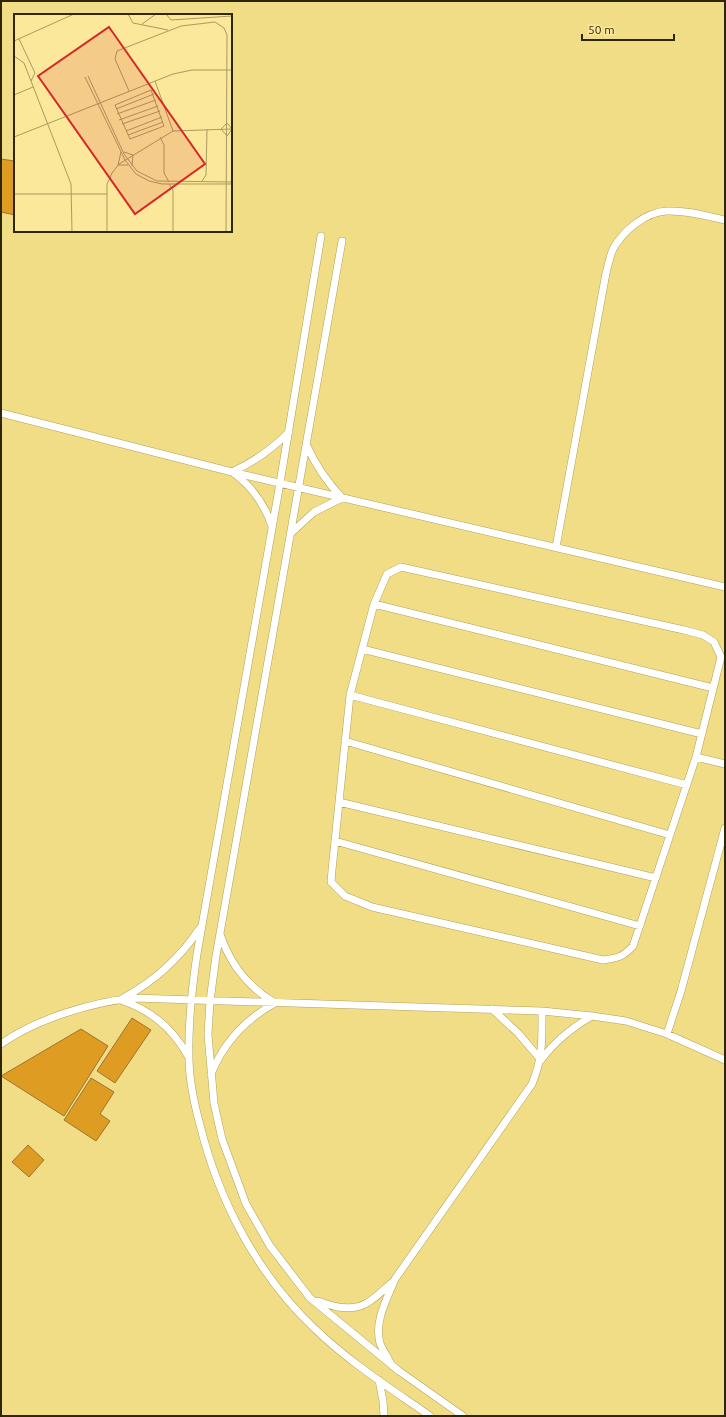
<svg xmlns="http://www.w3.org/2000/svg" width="726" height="1417" viewBox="0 0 726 1417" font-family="Ubuntu,sans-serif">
<rect width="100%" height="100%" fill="#fbe89b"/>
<path fill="#f1dd86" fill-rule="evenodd" d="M1,1h724v1415h-724zM15,15h216v216h-216z"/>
<path fill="#df9c22" stroke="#9d7330" d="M1,159l14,2v54l-14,-3z
M132,1018l19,12 -36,53 -18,-12z
M81,1029l27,17 -44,70 -63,-40z
M91,1078l23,14 -14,22 10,7 -14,20 -32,-21z
M28,1145l16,15 -15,17 -17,-15z"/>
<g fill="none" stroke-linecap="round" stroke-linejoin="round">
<g stroke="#b3a155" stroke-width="8">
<path id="lane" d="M321,236l-41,247 -83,471c-5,34 -9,68 -8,103 0,23 5,46 11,68 19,76 57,149 114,203 35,34 76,60 116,88
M342,241l-126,715 -6,45 -2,34 6,68 8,36 24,65 24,42 40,52 89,73 64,45
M1,413l231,59 493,115
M272,526c-8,-23 -20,-40 -40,-54 22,-10 40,-23 57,-40
M291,533l23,-21 28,-14c-15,-16 -26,-32 -35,-52
M556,547l50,-274c2,-7 4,-17 7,-24 10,-18 32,-37 54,-38 19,-1 39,5 58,9
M401,567l283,63 19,5 11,7 7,15 -25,100 -63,189c-10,11 -15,12 -30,14l-231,-53 -27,-11 -14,-14 1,-12 18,-175 24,-91 13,-30z
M374,604l339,84
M362,649l340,85
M350,695l337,90
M345,741l325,94
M696,757l29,7
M339,802l317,76
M335,841l305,85
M123,998c32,-17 57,-40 77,-70
M123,1001c30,10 50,28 65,55
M492,1009l26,24 23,27c14,-19 30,-32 51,-44
M667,1034l14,-43 44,-163
M1,1044c35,-25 91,-42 133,-46l408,13 50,5 34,5 41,13 58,26
M211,1074c13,-32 35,-55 64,-71 -27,-16 -45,-39 -55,-69
M318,1301c15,6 34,11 49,2 9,-5 18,-15 27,-22
M390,1362c-3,-6 -8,-13 -10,-19 -6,-22 7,-44 15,-64l137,-195c11,-26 10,-45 10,-73
M379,1380l4,21 1,15"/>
</g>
<use href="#lane" stroke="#fff" stroke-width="7"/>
</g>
<g transform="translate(14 14)">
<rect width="218" height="218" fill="#fbe89b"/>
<path fill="none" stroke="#a99b5f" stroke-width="1" d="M114,0l5,9 35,7M152,0l5,6 61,-4M128,10l14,-10M5,25l16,34 -4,8M0,27l60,-27M0,42l10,7 47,121 1,48M74,62l36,78 13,17 20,10 75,1M71,63l40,83 11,14 13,7 13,3h70M141,67l18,50M137,76l13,36 -34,13 -15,-34zM115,77l-14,-32 2,-8 64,-25 34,-4 9,6 3,7 -1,197M0,81l19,-8M102,95l38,-15M103,100l39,-14M105,106l39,-14M213,109l5,6 -5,7 -6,-7zM108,110l38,-13M112,117l36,-14M114,121l35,-13M0,123l159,-63 19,-4h40M146,123l4,8v28l5,9M107,138l-3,13h10M110,138l9,3 -1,11M188,167l4,-6 1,-46M155,170l4,6v42M0,180h93M93,218v-48l5,-11 7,-9 54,-33 59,-2"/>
<path fill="#d62828" fill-opacity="0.15" stroke="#d62828" stroke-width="2" d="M95,13l96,137 -70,50 -97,-138z"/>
<rect width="218" height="218" fill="none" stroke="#2e2706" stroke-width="2"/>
</g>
<rect width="726" height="1417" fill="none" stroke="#2e2706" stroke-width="4"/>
<path d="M582 34v6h92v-6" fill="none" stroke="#2e2706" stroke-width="2"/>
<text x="588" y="34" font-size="12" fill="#2e2706" stroke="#fbe89b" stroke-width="3" paint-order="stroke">50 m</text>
</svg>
